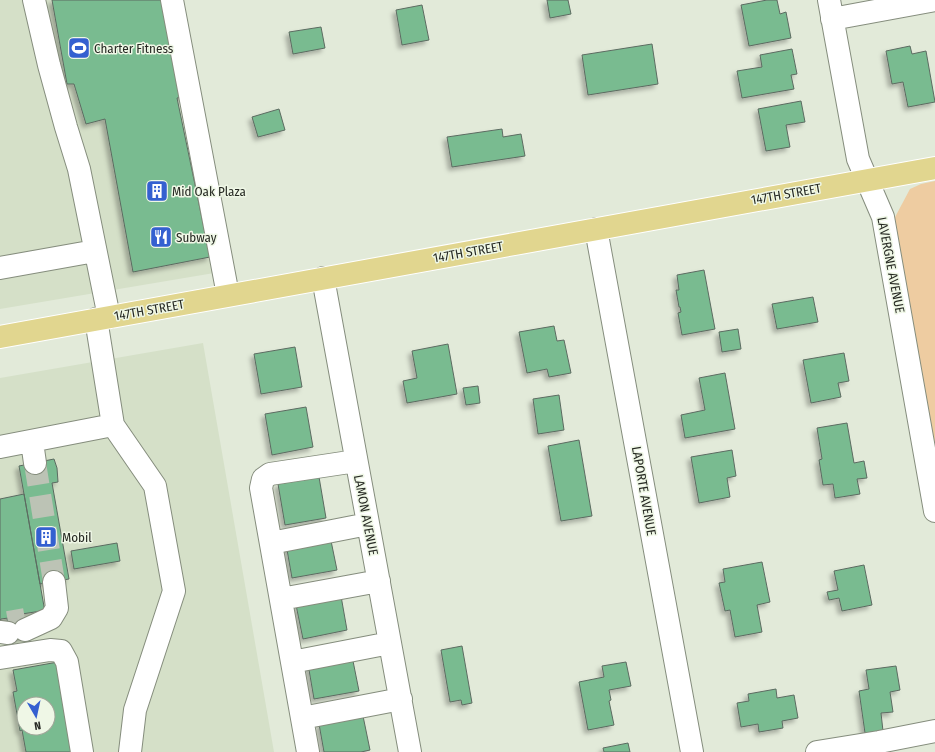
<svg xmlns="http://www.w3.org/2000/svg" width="935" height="752" viewBox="0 0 935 752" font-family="'Fira Sans Condensed',sans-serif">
<defs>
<filter id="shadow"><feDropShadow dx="-3.5" dy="3.5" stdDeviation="2" flood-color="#0004"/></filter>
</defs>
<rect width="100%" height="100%" fill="#e2ead9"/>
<path fill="#d5e0c8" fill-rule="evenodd" d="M0,0h182l50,270 -232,39z
M203,343l71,409h-274v-374zM24,704h24v24h-24z"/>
<path fill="#eecca1" d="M935,181v288l-41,-250 16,-30 11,-5z"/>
<path fill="#79bb90" stroke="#5c6b61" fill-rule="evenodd" filter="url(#shadow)" d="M52,0h115l21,96 -11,2 33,159 -77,15 -28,-153 -19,5 -12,-40h-7z
M547,0h21l3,14 -21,4z
M767,0h10l3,14 6,-2 5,26 -42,8 -8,-41z
M422,5l7,35 -27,5 -6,-35z
M321,27l4,21 -32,6 -4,-22z
M652,44l6,40 -70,11 -6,-40z
M910,46l2,8 14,-3 9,51 -27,5 -5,-25 -11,2 -6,-33z
M792,49l5,25 -6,1 3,14 -52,9 -5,-27 25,-4 -2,-12z
M801,101l4,21 -19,3 4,22 -24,4 -8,-42z
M279,109l6,21 -27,7 -6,-20z
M502,129l1,8 18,-3 4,22 -73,11 -5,-30z
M704,270l11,59 -33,6 -4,-22 3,-1 -1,-5h-1l-3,-17h3l-2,-15z
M813,297l5,25 -41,7 -5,-25z
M554,326l3,15 7,-1 7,33 -22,4 -2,-8 -20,4 -8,-41z
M738,329l3,20 -19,3 -3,-20z
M448,344l9,50 -50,9 -4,-22 14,-3 -5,-27z
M295,347l7,40 -41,7 -7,-40z
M844,353l5,28 -11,2 3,14 -30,6 -8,-43z
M725,373l10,56 -50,9 -4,-23 24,-5 -6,-32z
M478,386l2,17 -14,2 -3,-17z
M559,395l5,35 -26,4 -5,-35z
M306,407l7,40 -41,8 -7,-41z
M847,423l7,40 10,-2 3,17 -10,1 3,15 -25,4 -2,-14 -10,1 -4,-25 3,-1 -5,-31z
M579,440l13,76 -31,5 -13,-75z
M732,450l4,26 -9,2 3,19 -31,6 -8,-46z
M54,459l3,9 1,14 -6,1 17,96 -29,5 -21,-118z
M319,477l7,41 -41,7 -7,-41z
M24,494l21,118 -4,-1 -19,3 1,2 -22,3 -1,2v-122z
M330,536l7,34 -45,8 -6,-34z
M117,543l3,18 -46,8 -3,-18z
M762,562l8,40 -13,3 5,27 -27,5 -5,-27 -5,1 -6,-28 6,-1 -2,-13z
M864,565l8,40 -30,6 -3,-13 -10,2 -2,-8 11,-2 -4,-19z
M341,596l6,34 -44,9 -7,-34z
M23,616l4,21 -16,3 -4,-21z
M462,646l10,57 -10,2 -1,-5 -11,2 -9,-52z
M352,656l7,35 -45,8 -6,-35z
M58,662l17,90h-49l-4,-22 -2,1 -7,-39 4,-1 -4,-21zM24,704h24v24h-24z
M626,662l5,24 -22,4 2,10 -2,1 5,24 -26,5 -9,-48 25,-5 -2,-11z
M896,666l4,24 -10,2 3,20 -12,1 2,18 -18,2 -6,-42 10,-2 -3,-19z
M776,689l1,9 17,-3 4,23 -16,3 1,7 -24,4 -1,-8 -17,3 -4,-24 12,-2 -1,-7z
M363,716l7,34 -9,2h-37l-5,-28z
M628,743l2,9h-26l-1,-4z"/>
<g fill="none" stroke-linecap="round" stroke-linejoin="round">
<path stroke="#bcc3b5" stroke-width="22" stroke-dasharray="22 11" stroke-linecap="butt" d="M35,463l19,119
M8,622l17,-3"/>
<g stroke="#858d7d" stroke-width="24">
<path id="minor" d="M34,0l15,65 17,62 13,42 30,148
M172,0l56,295
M829,0l29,159 25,58 52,294
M832,19l103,-19
M596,229l96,523
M0,268l95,-17
M323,278l87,474
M96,319l17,106 42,61 19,105 -39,119 -5,42
M32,442l3,21
M0,447l113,-22
M271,543l97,-19
M281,599l98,-18
M25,630l26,-12 6,-10 -3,-26
M0,632l8,1
M0,658l50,-8 11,1 6,11 15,90
M292,662l98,-19
M302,718l99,-19
M308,752l-47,-264 2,-9 7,-5 86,-13
M817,752l62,-10 56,-11"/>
</g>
<g stroke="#fff" stroke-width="24">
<path id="major" d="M0,337l935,-169"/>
</g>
<use href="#minor" stroke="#fff" stroke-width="22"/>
<use href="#major" stroke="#e1d68f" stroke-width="22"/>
</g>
<defs>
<g id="stadium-square" transform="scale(1.15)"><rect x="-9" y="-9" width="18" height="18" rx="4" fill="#3460d0" stroke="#eff7e6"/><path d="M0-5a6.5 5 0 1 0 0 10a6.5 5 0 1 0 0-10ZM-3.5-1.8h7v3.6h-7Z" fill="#fff"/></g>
<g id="building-square" transform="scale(1.15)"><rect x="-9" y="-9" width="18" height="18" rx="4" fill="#3460d0" stroke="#eff7e6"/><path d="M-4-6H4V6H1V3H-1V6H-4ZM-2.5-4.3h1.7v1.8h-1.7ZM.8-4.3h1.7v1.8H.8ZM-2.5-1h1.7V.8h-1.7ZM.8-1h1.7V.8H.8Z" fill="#fff"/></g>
<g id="restaurant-square" transform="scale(1.15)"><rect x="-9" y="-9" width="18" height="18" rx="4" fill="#3460d0" stroke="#eff7e6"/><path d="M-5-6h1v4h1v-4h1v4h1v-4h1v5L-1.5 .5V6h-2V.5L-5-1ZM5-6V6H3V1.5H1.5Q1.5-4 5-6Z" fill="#fff"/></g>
</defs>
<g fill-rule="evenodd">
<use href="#stadium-square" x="79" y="48"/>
<use href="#building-square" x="157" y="191"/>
<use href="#restaurant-square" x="161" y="237"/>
<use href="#building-square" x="46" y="537"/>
</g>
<g text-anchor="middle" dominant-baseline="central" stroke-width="3" stroke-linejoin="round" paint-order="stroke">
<g font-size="13" fill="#262923" stroke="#eff7e6" text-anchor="start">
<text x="94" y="48">Charter Fitness</text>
<text x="172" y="191">Mid Oak Plaza</text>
<text x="176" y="237">Subway</text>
<text x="62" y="537">Mobil</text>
</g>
<g font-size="13" fill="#262923" stroke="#eff7e6">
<text transform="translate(786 194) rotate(-10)">147TH STREET</text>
<text transform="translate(468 252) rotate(-10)">147TH STREET</text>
<text transform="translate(891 265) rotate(79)">LAVERGNE AVENUE</text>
<text transform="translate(149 310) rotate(-10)">147TH STREET</text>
<text transform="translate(644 491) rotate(80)">LAPORTE AVENUE</text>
<text transform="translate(366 515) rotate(79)">LAMON AVENUE</text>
</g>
</g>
<g transform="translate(36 716) rotate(171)"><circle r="19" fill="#eff7e6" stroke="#9fa598"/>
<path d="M0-3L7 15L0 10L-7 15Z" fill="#3460d0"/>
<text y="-6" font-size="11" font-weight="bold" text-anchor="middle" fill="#262923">N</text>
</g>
</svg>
